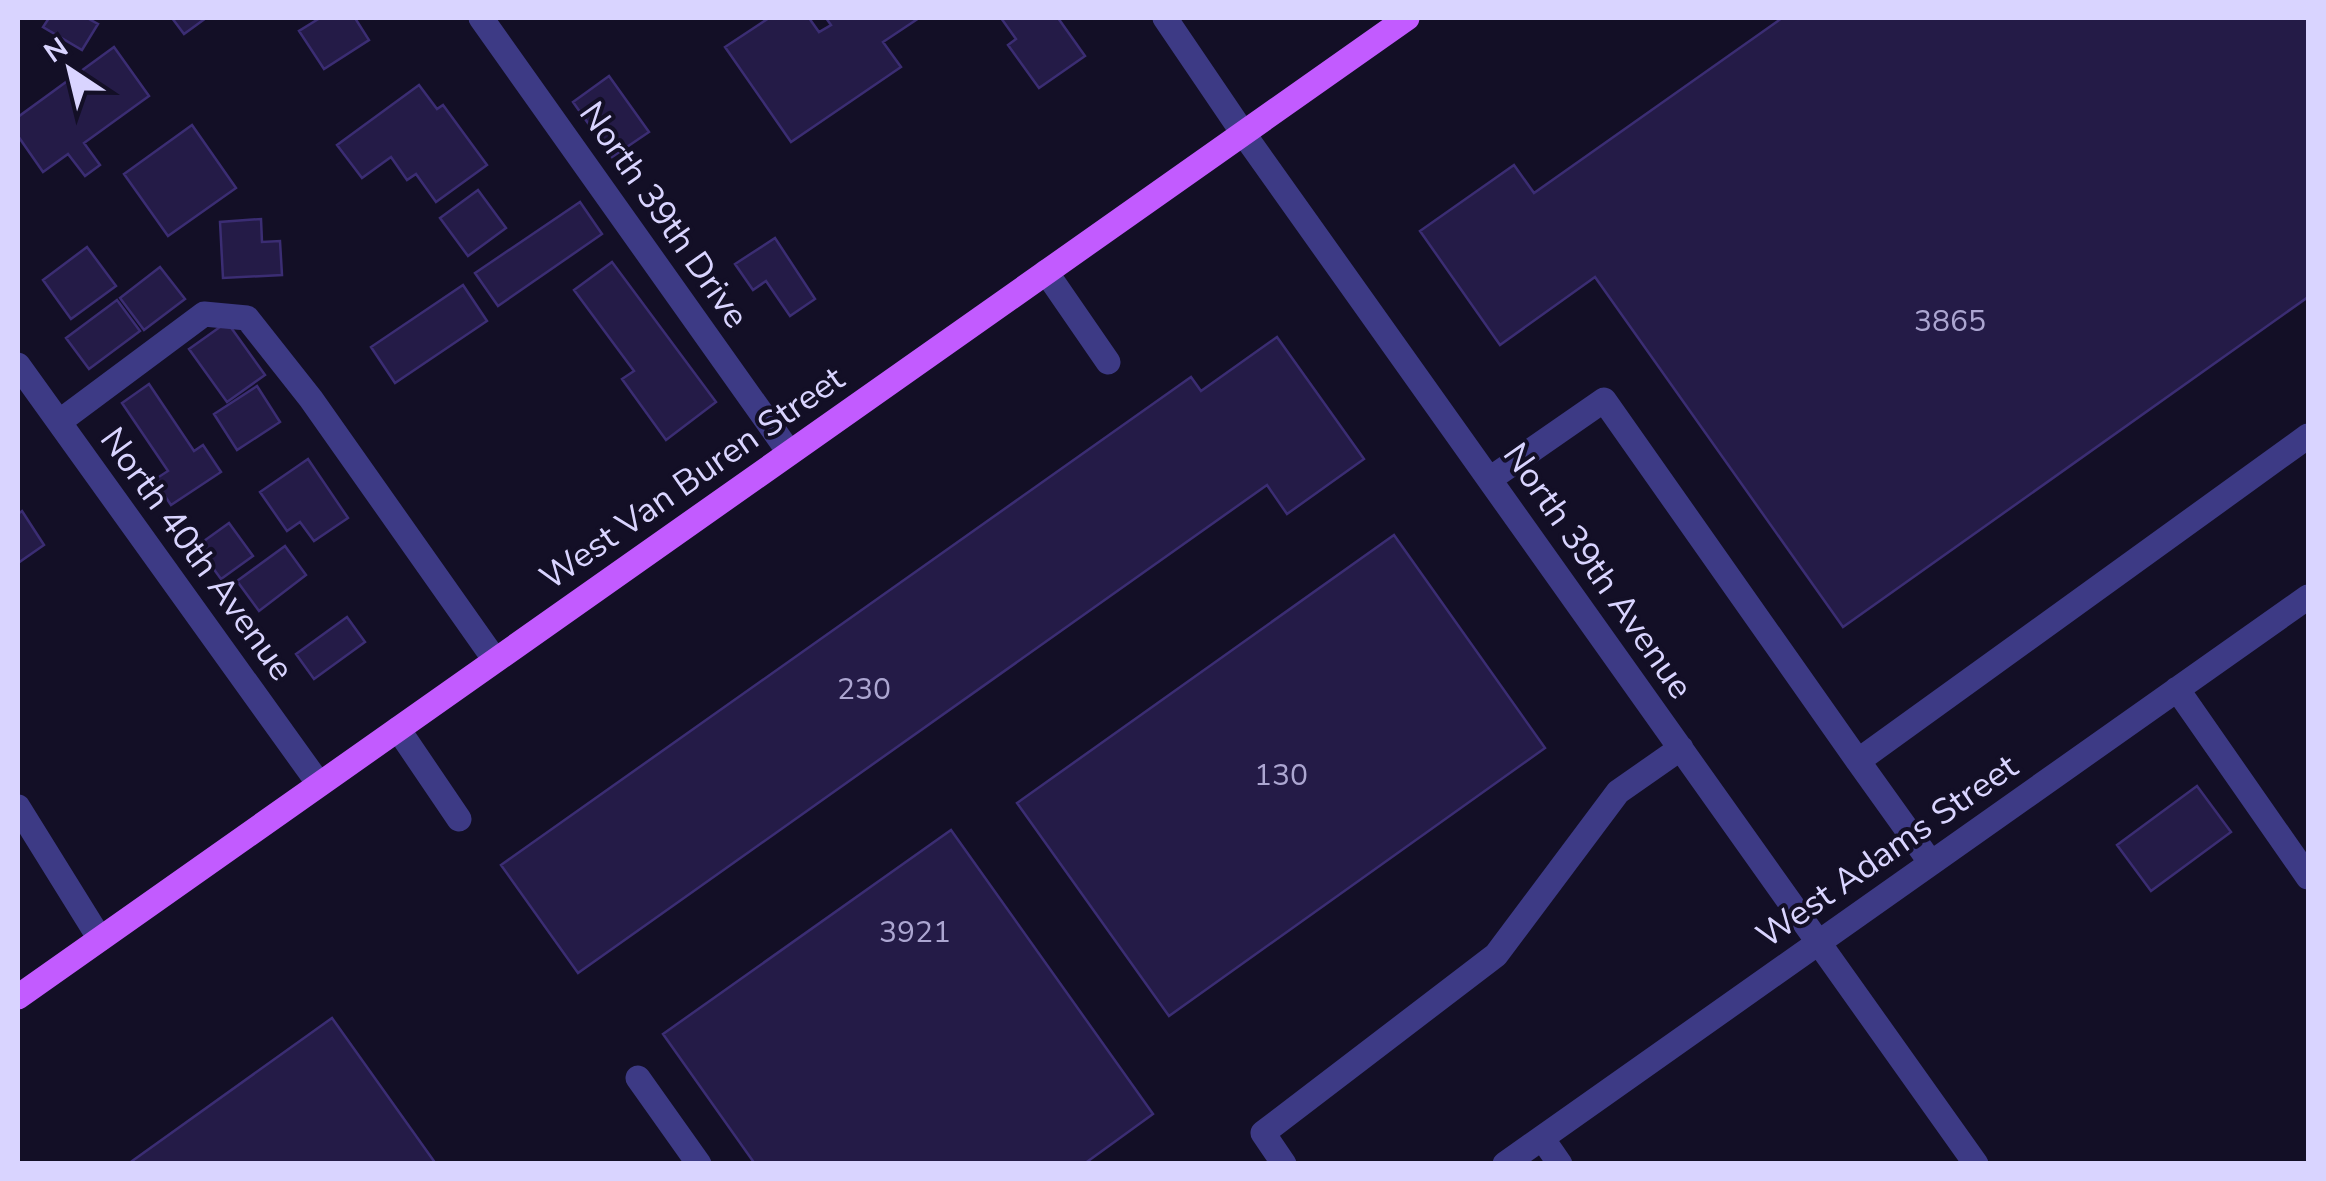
<svg xmlns="http://www.w3.org/2000/svg" width="2326" height="1181" viewBox="0 0 2326 1181" font-family="'Nunito Sans',sans-serif">
<rect width="100%" height="100%" fill="#130f26"/>
<path fill="#241b47" stroke="#3b2d73" stroke-width="2.5" d="M49,18h38l11,6 -16,26 -39,-23z
M172,18h34l-22,16z
M320,18h35l14,22 -45,29 -25,-38z
M769,18h40l10,14 12,-7 -5,-7h93l-36,24 18,25 -110,75 -66,-95z
M1001,18h57l27,38 -46,32 -31,-43 8,-6z
M1782,18h526v279l-465,330 -248,-350 -95,68 -80,-114 94,-66 20,28z
M114,47l35,49 -65,47 16,22 -15,11 -17,-22 -25,18 -25,-36v-19z
M609,76l40,56 -37,25 -39,-55z
M419,85l18,24 6,-4 44,60 -51,37 -20,-28 -9,6 -16,-23 -29,21 -25,-33z
M192,125l44,63 -68,48 -44,-62z
M478,190l28,38 -38,28 -28,-38z
M580,202l22,32 -104,72 -23,-33z
M261,219l1,23 18,-1 2,34 -59,3 -3,-56z
M775,238l40,61 -25,17 -24,-35 -13,9 -18,-26z
M87,247l29,39 -45,33 -28,-39z
M612,262l104,140 -50,38 -44,-61 12,-8 -60,-81z
M160,267l25,32 -41,31 -24,-32z
M463,285l24,36 -92,62 -24,-36z
M117,300l23,31 -51,38 -23,-31z
M227,322l38,53 -38,27 -38,-53z
M1277,337l87,122 -77,55 -20,-29 -689,488 -77,-108 690,-488 10,14z
M149,384l45,67 9,-6 18,27 -50,33 -17,-25 14,-9 -46,-68z
M257,386l23,36 -43,28 -23,-36z
M308,459l40,59 -34,23 -14,-19 -13,9 -27,-39z
M22,511l22,34 -26,18v-49z
M229,523l24,33 -32,23 -24,-33z
M1394,535l151,213 -376,268 -152,-213z
M285,546l21,29 -47,36 -22,-30z
M347,617l18,25 -51,37 -18,-25z
M2197,786l34,46 -80,59 -34,-46z
M951,830l202,284 -69,50h-329l-92,-130z
M332,1018l104,146h-308z"/>
<g fill="none" stroke-linecap="round" stroke-linejoin="round">
<path stroke="#3d3a85" stroke-width="25" d="M481,18l308,434
M1165,18l78,115 733,1031
M1046,272l62,90
M18,365l301,419
M59,422l145,-108 43,4 64,81 184,261
M1490,479l114,-79 254,361
M2177,689l131,188
M398,729l61,90
M18,807l82,132
M1931,863l-73,-102 450,-325
M638,1078l61,86
M1542,1138l18,26
M1284,1164l-21,-31 233,-178 122,-163 63,-44
M1505,1164l803,-567"/>
<path stroke="#c25bff" stroke-width="25" d="M18,997l1389,-979"/>
</g>
<g text-anchor="middle" dominant-baseline="central" stroke-width="8" stroke-linejoin="round" paint-order="stroke">
<g font-size="30" fill="#aca6d1">
<text x="1950" y="321">3865</text>
<text x="864" y="689">230</text>
<text x="1281" y="775">130</text>
<text x="915" y="932">3921</text>
</g>
<g font-size="35" fill="#d9d4ff" stroke="#130f26">
<text transform="translate(664 215) rotate(55)">North 39th Drive</text>
<text transform="translate(692 478) rotate(-35)">West Van Buren Street</text>
<text transform="translate(197 554) rotate(54)">North 40th Avenue</text>
<text transform="translate(1598 571) rotate(55)">North 39th Avenue</text>
<text transform="translate(1887 851) rotate(-35)">West Adams Street</text>
</g>
</g>
<rect width="2326" height="1181" fill="none" stroke="#d9d4ff" stroke-width="40"/>
<g transform="translate(70 70) rotate(325)" stroke="#130f26" stroke-width="8" paint-order="stroke">
<path d="M0-8L18 38L0 25L-18 38Z" fill="#d9d4ff"/>
<text y="-15" font-size="28" font-weight="bold" text-anchor="middle" fill="#d9d4ff">N</text>
</g>
</svg>
